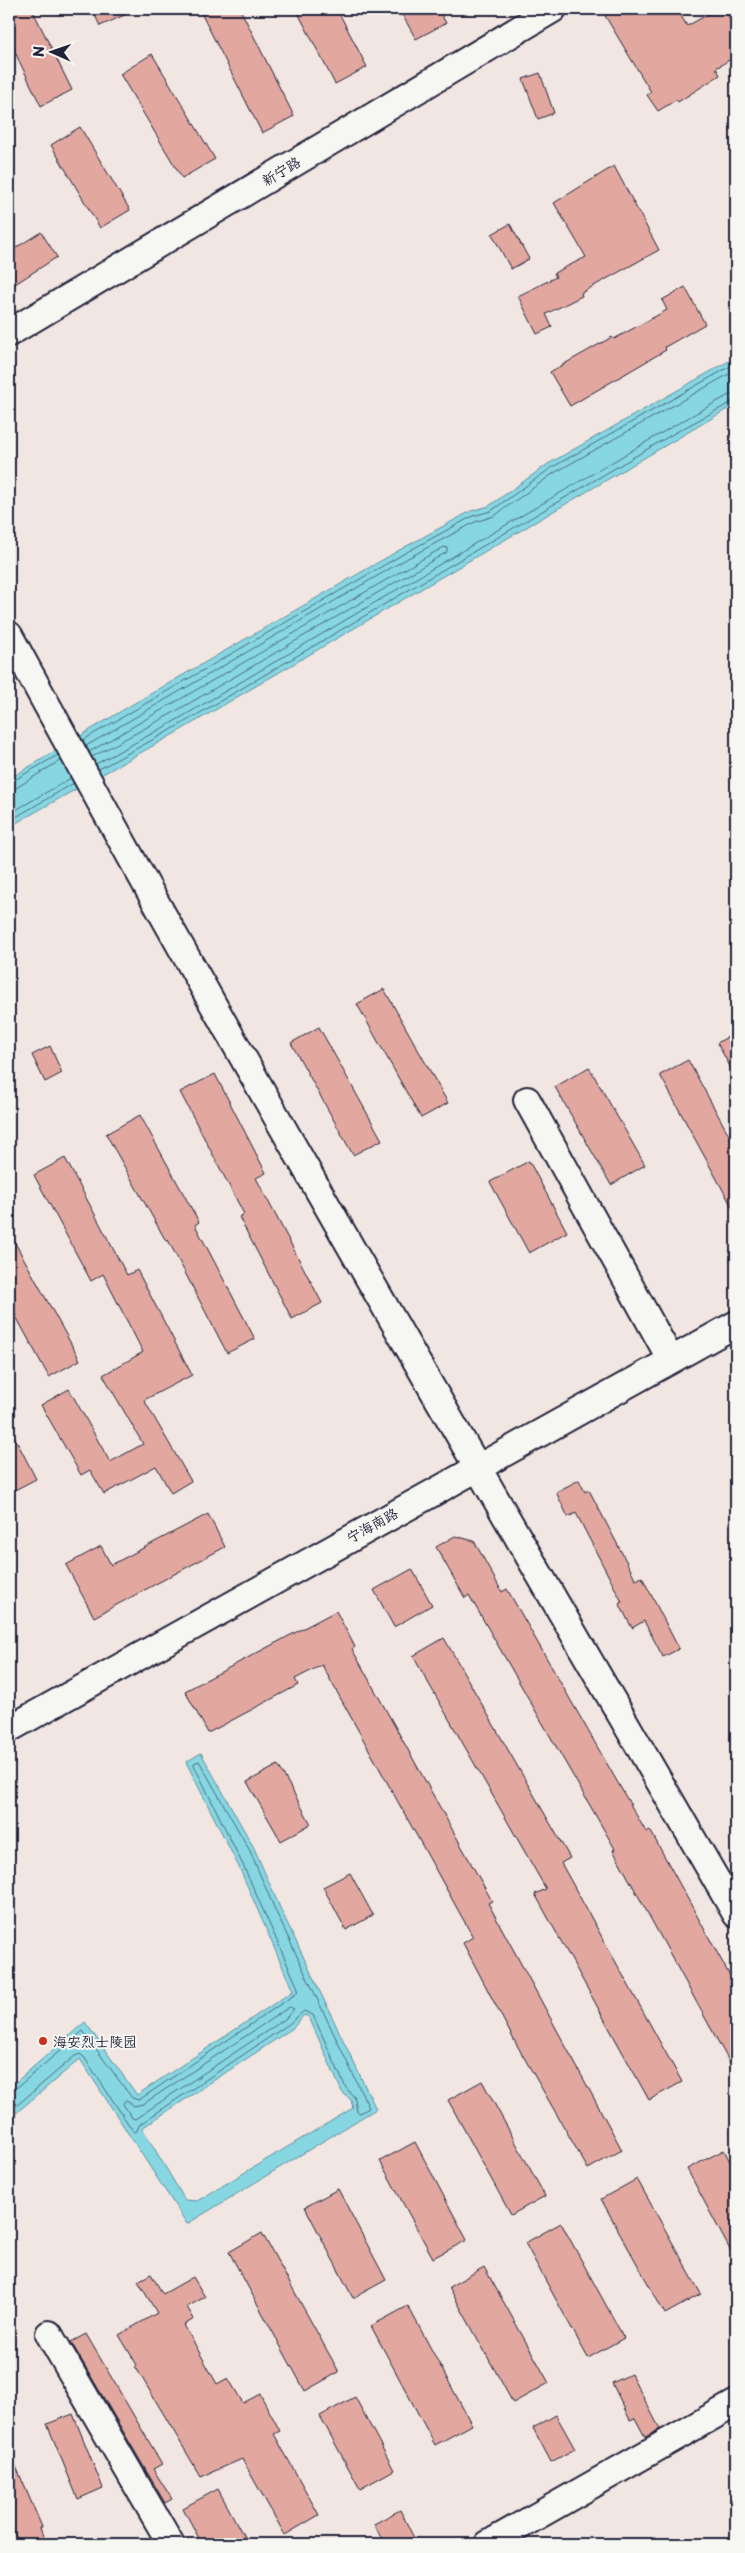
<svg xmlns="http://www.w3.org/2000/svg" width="745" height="2553" viewBox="0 0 745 2553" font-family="'Playpen Sans','LXGW WenKai TC',sans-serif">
<rect width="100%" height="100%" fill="#f2e6e2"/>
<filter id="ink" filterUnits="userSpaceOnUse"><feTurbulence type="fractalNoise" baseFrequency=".02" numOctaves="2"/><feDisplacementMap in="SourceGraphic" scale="10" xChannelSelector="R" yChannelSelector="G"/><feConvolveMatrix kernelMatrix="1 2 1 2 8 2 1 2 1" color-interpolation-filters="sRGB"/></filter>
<g filter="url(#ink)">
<path fill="#87d7e2" stroke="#5f8f9f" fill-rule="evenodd" d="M736,357v47l-555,326 -172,97v-48l124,-75 270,-156 68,-37 18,-5 59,-42z
M201,1753l53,95 27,62 95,199 -189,115 -107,-165 -71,60v-31l76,-66 52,73 156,-104 -54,-124 -53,-105zM304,2015l5,2 33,75 9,8 2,8 -156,93 -12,-1 -43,-72 151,-100z"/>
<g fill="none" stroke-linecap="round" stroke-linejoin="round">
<path stroke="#4a6a7e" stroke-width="1" d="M83,740l322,-187 68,-37 18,-5 60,-43 185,-105
M86,746l322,-188 67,-36 19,-6 60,-43 182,-103
M89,752l323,-187 32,-18 3,1v4l-276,162 -79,43
M96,764l79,-43 500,-296 54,-30 7,-2
M99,769l79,-43 500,-295 58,-31
M9,783l49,-28
M9,789l7,-1 45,-28
M9,814l62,-36
M9,821l65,-38
M290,2007l4,2 -9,10 -150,100 -3,-1 -9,-14 2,-4 9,6 9,-2z
M9,2091l5,-1 69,-59 49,67 7,2 158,-107 1,-5 -55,-123 -49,-100v-2l5,-2 51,90 26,61 93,196 -9,5 -3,-1 -2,-14 -9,-10 -33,-73 -9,-4 -15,13 -149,100 -4,8 -3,-1 -49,-74 -4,-3 -5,2 -66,56"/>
</g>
<path fill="#e2a8a0" stroke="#22223b" d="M9,9h23l40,81 -31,16 -32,-66z
M92,9h46l-38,17z
M199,9h41l54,107 -32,17z
M296,9h41l30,58 -32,17z
M399,9h39l8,14 -30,16z
M613,9h64l10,17 31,-17h6l12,20v27l-20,12 4,7 -42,27 -2,-2 -18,11 -11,-16 4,-3 -47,-78z
M152,54l63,105 -33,19 -62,-104z
M540,73l14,40 -16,6 -15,-40z
M80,127l50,83 -30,18 -49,-83z
M614,166l45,84 -78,43 1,3 -36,18 6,13 -15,7 -19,-38 38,-19 -2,-4 32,-16 -32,-54z
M510,224l19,35 -18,10 -19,-35z
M41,232l16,25 -48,31v-36z
M685,287l20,37 -40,23 1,3 -96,56 -20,-34 62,-35 2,2 53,-29 -5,-10z
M384,989l64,114 -27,15 -64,-114z
M319,1027l63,113 -29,15 -62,-112z
M736,1032v45l-19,-34z
M50,1046l12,27 -17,9 -13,-27z
M688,1060l48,88v66l-76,-139z
M589,1067l56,98 -34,20 -56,-98z
M215,1074l51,99 -10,5 66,125 -30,16 -53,-102 5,-3 -64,-122z
M140,1115l59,107 -4,3 60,114 -28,14 -59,-113 -2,1 -60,-107z
M65,1158l62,117 10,-5 55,105 -48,25 47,81 -20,12 -15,-27 -52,28 -14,-24 -9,5 -40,-70 28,-16 41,73 33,-18 -40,-69 40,-23 -40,-78 -12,7 -57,-106z
M529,1161l38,71 -38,21 -39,-71z
M9,1232l71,128 -31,17 -36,-66 -4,2z
M9,1426l27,53 -27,14z
M579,1480l6,12 4,-2 47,90 6,-3 37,72 -16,8 -19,-36 -12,7 -13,-25 3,-1 -46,-89 -8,4 -12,-25z
M208,1514l17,33 -131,70 -28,-52 35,-19 10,19z
M455,1536l19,5 28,51 5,-3 139,243 4,-2 86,157v87l-123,-224 2,-1 -146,-254 -4,3 -29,-51z
M412,1569l20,36 -38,22 -20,-37z
M336,1611l19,36 -3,2 140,252 -4,2 134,247 -34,19 -74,-129 -51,-97 10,-6 -151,-272 -27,14 3,6 -90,48 -23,-42z
M444,1638l126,220 -9,5 121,219 -33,18 -114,-206 11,-5 -133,-233z
M278,1765l33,59 -30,17 -34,-59z
M350,1873l23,42 -27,15 -23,-43z
M482,2081l63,115 -34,19 -63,-115z
M415,2142l52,98 -34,18 -53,-97z
M724,2150l12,23v88l-49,-92z
M637,2179l64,115 -36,20 -64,-115z
M338,2189l48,91 -33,18 -48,-91z
M561,2223l63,115 -36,20 -63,-115z
M262,2233l77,139 -34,19 -76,-139z
M484,2267l65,116 -36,20 -64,-116z
M151,2274l12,20 30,-17 12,20 -18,10 7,12 -10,6 33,59 11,-6 15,25 17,-9 20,37 -6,3 45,81 -34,20 -43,-76 -41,18 -66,-111 2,-1 -18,-30 38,-22 -19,-32z
M408,2306l64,119 -37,20 -64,-119z
M86,2334l76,130 -9,5 19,30 -7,4 -94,-161z
M631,2374l29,55 -15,8 -10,-19 -5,2 -18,-37z
M355,2397l39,73 -34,19 -40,-73z
M73,2414l30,74 -25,11 -31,-75z
M556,2415l19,34 -24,13 -18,-34z
M9,2450l33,77 -2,1 6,16h-27l-10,-24z
M218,2489l30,55h-46l-19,-36z
M400,2510l17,34h-32l-11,-20z"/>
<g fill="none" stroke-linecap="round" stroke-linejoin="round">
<g stroke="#22223b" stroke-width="30">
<path id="minor" d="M9,333l544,-324
M9,635c233,431 482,855 727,1279
M527,1100l144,260
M9,1729l727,-405
M49,2334l122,210
M488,2544l248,-141"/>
</g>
<use href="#minor" stroke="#f6f6f2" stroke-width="26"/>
</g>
</g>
<circle fill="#c8321e" stroke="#f6f6f2" stroke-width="2" cx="43" cy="2041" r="5"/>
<g text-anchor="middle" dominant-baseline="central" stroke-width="4" stroke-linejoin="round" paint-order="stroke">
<g font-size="14" fill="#22223b" stroke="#f6f6f2">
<text transform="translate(281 171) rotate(-31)">新宁路</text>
<text transform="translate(372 1525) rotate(-29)">宁海南路</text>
</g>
<g font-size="14" fill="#22223b" stroke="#f6f6f2" text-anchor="start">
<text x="53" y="2041">海安烈士陵园</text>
</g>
</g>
<rect width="745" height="2553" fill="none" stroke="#f6f6f2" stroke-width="30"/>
<rect x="15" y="15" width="715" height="2523" fill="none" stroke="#22223b" stroke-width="2" filter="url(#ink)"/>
<g transform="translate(52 52) rotate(272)" stroke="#f6f6f2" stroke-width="4" paint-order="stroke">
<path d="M0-4L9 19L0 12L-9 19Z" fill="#22223b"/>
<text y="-8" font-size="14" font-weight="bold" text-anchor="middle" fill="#22223b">N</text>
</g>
</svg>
